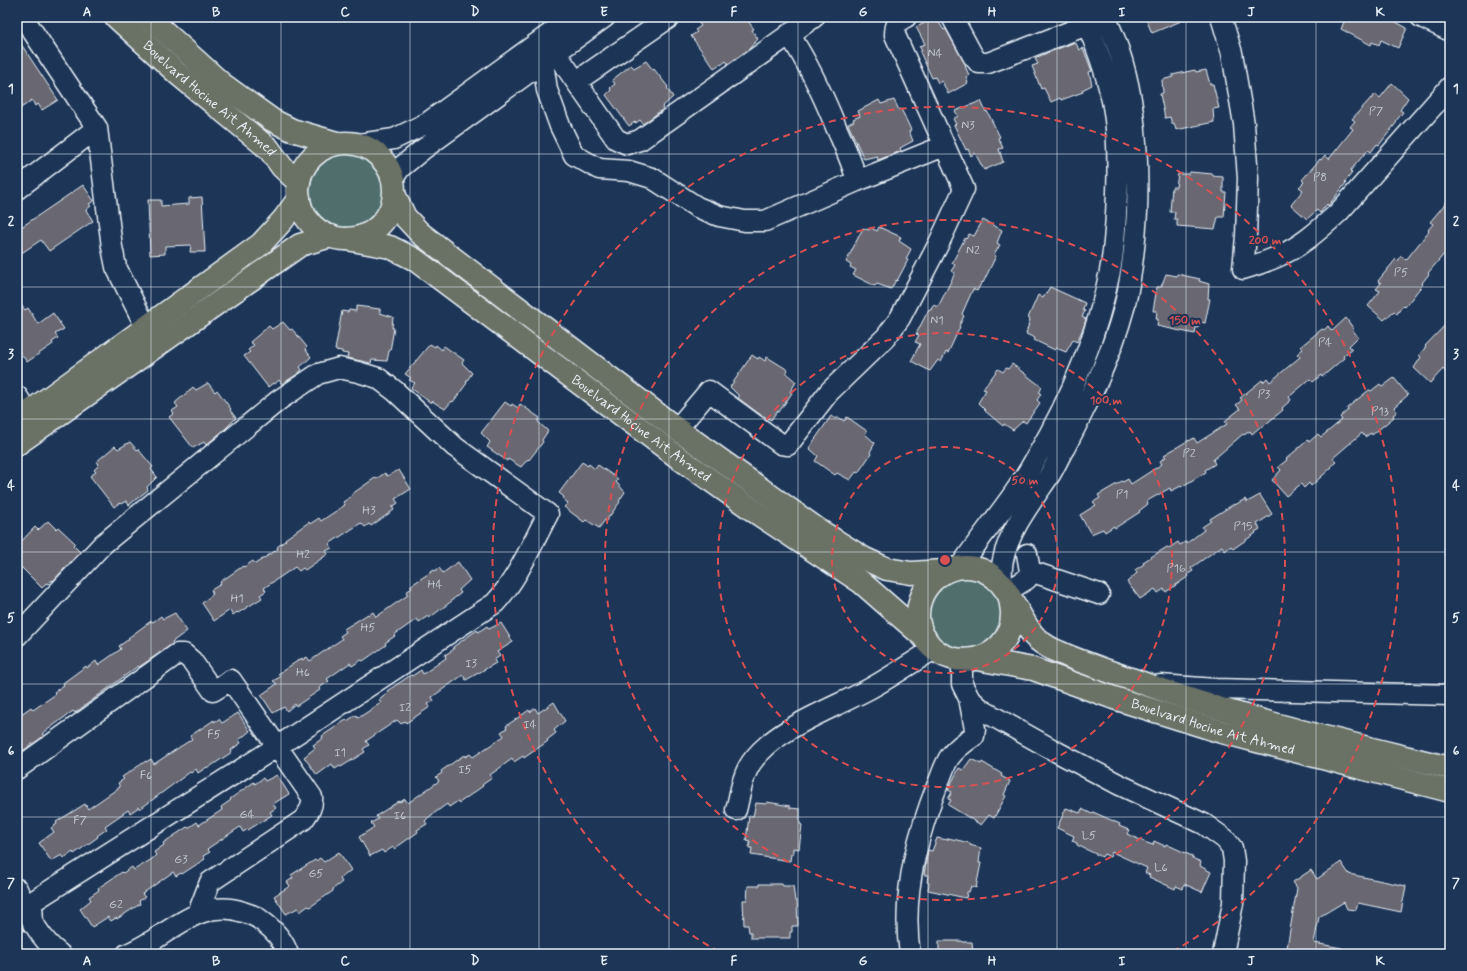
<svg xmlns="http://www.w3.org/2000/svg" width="1467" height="971" viewBox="0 0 1467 971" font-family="Mynerve,sans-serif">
<rect width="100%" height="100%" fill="#1d3557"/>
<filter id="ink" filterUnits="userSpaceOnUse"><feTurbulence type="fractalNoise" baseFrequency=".025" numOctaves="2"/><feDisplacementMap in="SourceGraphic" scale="8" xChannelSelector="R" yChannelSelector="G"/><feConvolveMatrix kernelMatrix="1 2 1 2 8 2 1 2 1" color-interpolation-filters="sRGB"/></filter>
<g filter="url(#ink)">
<path fill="#506e6c" stroke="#9cb0b2" d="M310 190a38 38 0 1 1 76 0a38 38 0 1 1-76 0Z
M928 614a37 37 0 1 1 74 0a37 37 0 1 1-74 0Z"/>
<path fill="#696872" stroke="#e8f1f8" d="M704,17h41l9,12 -2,1 6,9 -10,11 -20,14 -2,-3 -5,4 -1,-1 -6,4 -23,-32 6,-4 -2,-2 6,-4 -3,-4z
M1145,17h46l-39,16z
M1346,17h52l-2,5 11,6 -9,20 -17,-8 -2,5 -7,-3 -1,3 -30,-16z
M936,18l8,12 2,-1 20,36 -1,1 4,9 -3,2 2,6 -20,11 -6,-13 -4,2 -3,-6 -3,1 -12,-26 2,-1 -3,-5 6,-2 -9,-17z
M17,38l41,62 -16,10 -4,-6 -3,2 -3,-6 -15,11z
M1073,43l1,1 2,-1 3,7 4,-2 9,23 -3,1 3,13 -10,5 1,2 -22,8 -1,-2 -9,4 -7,-14 -3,1 -9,-23 6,-2 -3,-5 2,-1v-1z
M646,61l7,9 1,-1 14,18 -1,1 6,9 -11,10 1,2 -20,15 -3,-4 -4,3 -1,-1 -6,4 -23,-31 5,-5 -1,-2 5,-4 -3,-4 19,-15 3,3z
M1195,70l1,2 10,-2 4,14h3l6,24 -6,1 1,13 -38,8 -2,-7 -2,1 -2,-7 -5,1 -5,-24 3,-1 -1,-13 11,-3 -1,-2z
M1392,83l16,15 -8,12 3,2 -7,9 1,1 -18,23 -2,-1 -6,8 -3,-2 -18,21 2,2 -7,9 1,1 -18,23 -1,-2 -7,9 -3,-3 -10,9 -16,-14 12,-15 -4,-3 5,-5 -2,-2 18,-21 1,1 4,-5 4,4 24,-30 -3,-2 5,-6 -3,-2 19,-21 1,1 3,-5 5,4z
M879,100l2,4 13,-4 5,10 2,-1 3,6 7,15 -2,1 4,10 -13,7 1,3 -23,9 -1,-4 -13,3 -16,-35 6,-3 -1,-2 7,-3 -2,-5z
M981,101l5,11 1,-1 13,26 -2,1 5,10 -4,1 4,13 -19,8 -9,-17 -4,3 -3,-7 -2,1 -12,-25 2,-1 -3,-5 5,-3 -3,-5z
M1190,172l23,2v2l10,1v15h3l-2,25h-6l-3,12 -38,-3v-7h-3l1,-7h-5l2,-25h4l2,-13h11z
M83,185l11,16 -5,3 2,2 -5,4 7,11 -44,30 -8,-11 -24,16v-26z
M202,197l3,55h-15l1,-7 -26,1v8l-15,1 -2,-55h13v6l28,-2v-6z
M1450,198v49l-22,26 1,1 -7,9 1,1 -18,23 -2,-2 -6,9 -3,-3 -10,9 -16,-14 12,-15 -4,-2 5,-6 -3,-2 18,-22 2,2 3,-5 5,4 23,-29 -1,-1 5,-6 -3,-2z
M983,220l19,10 -5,13 3,2 -6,10 2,1 -13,27 -1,-1 -5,9 -4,-2 -11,25 2,2 -5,10 1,1 -12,26 -2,-1 -5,10 -3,-2 -8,11 -19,-10 9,-17 -5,-2 4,-7 -3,-1 13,-25 2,1 2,-5 5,2 17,-34 -4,-2 4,-6 -3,-2 13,-25 1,1 3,-5 5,2z
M879,227l22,10 -2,4 12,8 -5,10 2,1 -11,21 -1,-1 -5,9 -14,-5 -2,2 -22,-11 3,-5 -6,-3 1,-2 -5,-3 17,-34 6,2 2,-2 6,3z
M1166,274l11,2v-2l23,5 -1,2 10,3 -1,15h2l-5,24 -5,-1 -2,6 -2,-1 -1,7 -38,-8 1,-7h-2l1,-8h-4l4,-24h4z
M1050,287l35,16 -2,7 2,1 -3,6 4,2 -2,7 -7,16 -4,-2 -7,12 -10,-4 -1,2 -21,-10 1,-2 -9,-4 4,-15 -2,-1 10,-23 5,3z
M17,300l8,10 3,-2 10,16 15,-11 11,16 -9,5 3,4 -6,4 1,2 -26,18 -10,-14z
M356,306l24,3v4l13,4 -1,11h2l-4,23h-1l-2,10 -15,-1 -1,3 -5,-1 -19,-4 1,-4 -6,-1v-2l-7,-1 7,-39 6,1 1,-2 7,1z
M1346,318l7,10 -1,1 6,8 -9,9 3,3 -9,7 1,2 -22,19 -1,-2 -8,7 -3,-3 -21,18 2,3 -9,8 1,2 -22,18 -1,-1 -8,7 -2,-3 -6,4 -1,-1 -30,26 2,4 -10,6 1,2 -25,15v-1l-10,5 -1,-3 -23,13 1,3 -9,7 1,1 -25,16 -1,-2 -9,6 -2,-3 -12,5 -11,-19 16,-10 -3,-3 7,-4 -2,-3 24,-14 1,1 5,-3 3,5 31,-20 -2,-3 6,-4 -2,-2 25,-15v1l5,-3 3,5 30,-19 -2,-3 15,-12 -4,-4 6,-5 -2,-2 22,-18 1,2 4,-4 3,4 30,-25 -3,-3 6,-5 -3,-2 22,-18 2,1 4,-4 4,5z
M1450,320v57l-7,-8 -13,14 -16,-15 7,-11 -2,-2 7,-8 -1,-1z
M283,322l7,8 2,-1 6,7 9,11 -2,2 6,8 -11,10 2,3 -6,5 -14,9 -3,-4 -4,4 -2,-1 -5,4 -24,-31 6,-4 -2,-2 6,-5 -4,-3 19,-16 3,3z
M430,344l5,3 1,-2 6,5 2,-4 20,14 -2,3 10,10 -6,9 1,1 -14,19 -1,-1 -7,8 -13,-8 -1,2 -20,-15 4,-5 -6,-3 2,-2 -6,-4z
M752,355l6,4 1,-2 6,4 2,-4 21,13 -2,3 10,9 -6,10 2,1 -13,19 -2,-1 -6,9 -13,-7 -20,-15 1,-2 -9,-9z
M1012,364l30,23 -3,6 2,1 -4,6 3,3 -14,20 -3,-2 -10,9 -9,-6 -1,2 -18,-15v-1l-7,-7 8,-13 -3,-1 15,-20 5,3 3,-4 2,1z
M1394,378l14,17 -14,12 3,5 -4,3 1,2 -22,18 -1,-2 -6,4 -3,-4 -29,25 3,4 -5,4 1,1 -21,19 -2,-3 -5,5 -3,-4 -15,12 -14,-16 9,-10 -3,-3 9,-7 -1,-1 22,-19 1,2 9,-8 3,3 10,-8 11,-9 -2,-3 8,-7 -1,-2 22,-18 2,1 9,-7 2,3z
M208,383l7,9 2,-2 14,19 -1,1 6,8 -11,11 -19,16 -2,-3 -11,6 -24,-31 5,-4 -2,-2 6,-4 -3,-4 18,-16 3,3z
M505,402l6,4 1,-2 6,4 2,-4 20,14 -2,4 10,9 -6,9 1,2 -14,18 -1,-1 -7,8 -13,-8 -1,2 -20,-14 3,-5 -9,-9z
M831,416l6,3 1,-2 6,4 3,-4 20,14 -2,3 10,9 -5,9 1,2 -13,19 -2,-1 -6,8 -13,-7 -2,2 -20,-14 3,-5 -9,-8z
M130,442l7,8 1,-1 15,18 -2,2 6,8 -10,10 1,3 -19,15 -3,-4 -5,3 -1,-1 -6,4 -24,-31 6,-4 -2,-2 5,-5 -3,-3 19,-16 3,3z
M582,462l6,4 1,-2 6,5 3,-4 20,14 -2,3 9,10 -6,9 1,1 -14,19 -1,-1 -6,8 -13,-8 -2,2 -20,-15 4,-4 -5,-4 1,-2 -5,-4z
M399,470l12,19 -16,10 3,4 -6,4 2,3 -23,16 -2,-2 -4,3 -4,-4 -32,21 3,4 -6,3 2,3 -23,16 -2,-2 -4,3 -4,-4 -31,21 2,3 -6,4 2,3 -24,15 -1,-1 -4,3 -3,-5 -16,11 -12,-18 11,-9 -2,-4 10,-6 -1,-2 23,-16 1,1 9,-6 2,3 23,-15 -1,-2 9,-7 -1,-1 24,-17 1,2 9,-6 2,3 24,-16 -2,-3 9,-6v-2l23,-16 1,1 9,-6 2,3z
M1260,495l12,19 -15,10 3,5 -5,3 1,1 -23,16 -2,-3 -6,5 -3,-5 -31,22 2,3 -5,3 1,2 -23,16 -2,-3 -6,4 -3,-4 -15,10 -13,-17 10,-9 -2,-3 9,-6 -1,-2 24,-15 2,1 9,-6 2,3 5,-3 2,1 17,-13 -2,-3 9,-6 -1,-2 24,-15 1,1 10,-6 2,3z
M48,521l8,8 2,-2 17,16 -2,2 7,7 -27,29 -1,-1 -4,4 -2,-1 -4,5 -25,-25v-17l18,-19 3,3z
M458,562l12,18 -11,10 2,3 -9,7v1l-23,17 -1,-2 -9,6 -2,-3 -23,16 1,1 -10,7 1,2 -23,16 -2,-1 -9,6 -2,-3 -23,16 2,2 -10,7 1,2 -24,16 -1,-2 -8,7 -3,-4 -11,6 -12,-18 16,-11 -4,-3 7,-4 -2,-3 24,-16v2l5,-3 3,4 32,-22 -2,-3 6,-4 -2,-3 24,-15 1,1 4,-3 3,5 32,-22 -2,-3 6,-4 -2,-2 24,-16 1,1 4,-3 4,5z
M175,613l12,18 -15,11 1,2 -34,23 -1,-1 -63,47 -2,-2 -31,23 2,2 -27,19v-38l14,-10 2,3 23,-16 -2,-2 10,-7 -1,-2 23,-17 1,2 9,-7 2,4 23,-16 -2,-3 10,-7 -1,-1 23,-17 2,1 8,-6 2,3z
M501,623l12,19 -16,10 3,4 -6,4 2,3 -30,17 -3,-5 -31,22 2,4 -6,3 2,3 -24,16 -1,-2 -4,3 -4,-4 -31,21 3,4 -6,4 2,3 -24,15 -1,-1 -5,3 -3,-5 -15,11 -13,-18 11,-9 -2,-3 10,-7 -1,-2 24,-16 1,1 9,-6 2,3 23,-15 -2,-3 9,-7 -1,-2 24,-16 1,1 9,-6 2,4 23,-16 -1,-3 9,-6 -1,-2 24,-17 1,2 9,-6 2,3z
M554,702l11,19 -11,9 2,3 -9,7 1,1 -24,17 -1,-2 -9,6 -2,-3 -22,16 2,3 -10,7 1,1 -24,17 -1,-2 -9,6 -2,-3 -18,13 -4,4 2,3 -10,6 1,2 -24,17 -1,-2 -9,6 -2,-3 -12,6 -11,-19 15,-10 -3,-4 7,-4 -2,-3 23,-15 1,1 5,-3 3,4 31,-22 -3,-4 6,-4 -1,-2 23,-16 1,2 5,-3 3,3 31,-21 -3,-4 6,-4 -1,-2 23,-16 1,2 5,-4 3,5z
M238,713l12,18 -11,9 2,3 -10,7 1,2 -24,16 -1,-1 -9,6 -2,-4 -5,4 -1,-1 -50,37 -1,-2 -9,6 -2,-3 -23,16 2,3 -10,7 1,1 -24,17 -1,-2 -9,6 -2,-3 -11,6 -12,-18 15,-11 -3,-4 6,-4 -1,-2 29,-18 3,5 32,-22 -2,-4 6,-4 -2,-2 24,-16v1l5,-3 3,5 38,-25 -2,-3 24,-16v2l5,-3 3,4z
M971,759l10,5 1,-2 20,12 -1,2 9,5 -6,14 2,1 -12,22 -5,-3 -8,10 -33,-20 3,-5 -3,-1 4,-7 -4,-2 11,-22 4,2z
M277,775l12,19 -16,10 3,4 -6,4 2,3 -24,15v-1l-5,3 -3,-5 -33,22 3,3 -7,4 2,3 -23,15 -1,-1 -5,3 -3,-4 -31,22 3,3 -6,4 1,3 -23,15 -1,-1 -5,3 -3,-4 -16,10 -12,-18 11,-9 -2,-3 10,-7 -1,-2 24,-16 1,1 9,-6 2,3 18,-11 4,-4 -2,-3 10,-7 -1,-2 24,-16 1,1 9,-6 2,3 23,-15 -1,-3 10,-7 -1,-1 24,-17 1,2 8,-6 2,3z
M767,802l23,4v2l10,1v15l2,1 -3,24 -6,-1v6h-2l-1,7 -39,-6 1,-7h-3l1,-7 -4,-1 3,-24h4l3,-13 11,1z
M1066,808l14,5 2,-4 10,5 1,-2 27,12 -1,2 10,4 -2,4 20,9 6,2 1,-4 11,5 1,-2 26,12v2l9,4 -1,4 11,6 -9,20 -18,-8 -1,5 -7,-3 -1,3 -26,-12 1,-2 -5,-2 2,-5 -35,-16 -2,5 -6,-3 -2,3 -25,-12v-2l-5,-2 2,-5 -17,-8z
M937,838l11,2v-2l22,5v2l11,3 -2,15h2l-5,25 -5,-2 -2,6h-2l-1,6 -38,-8 1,-7 -2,-1 1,-7h-4l4,-25 4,1z
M339,852l12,18 -11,9 2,3 -9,7v2l-23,16 -2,-1 -8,6 -2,-4 -12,6 -12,-18 16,-10 -3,-4 6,-4 -2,-3 24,-15 1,1 4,-3 4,4z
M1341,862l8,12 57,12 -5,26 -43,-9 -2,7 -9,-1 -3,-7 -25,15 -5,26 28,5 -1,6h-55l11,-66 -4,-6 18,-12 6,9z
M759,884h23l1,2h10l2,15h2l1,25h-6v6h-2v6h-39v-6h-2l-1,-7h-4l-1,-25h4l1,-14h11z
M939,941h23v1h10l1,12h-34z"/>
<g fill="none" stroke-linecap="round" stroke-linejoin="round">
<g stroke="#e8f1f8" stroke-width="23">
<path id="minor" d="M23,17l74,111 15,119 4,20 30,60
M952,17l21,39 6,7h9l99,-38
M1221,17l11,36 12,71 4,54 -2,58 -3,33c13,-4 26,-8 38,-14 22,-10 39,-26 57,-42l112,-126
M1421,17l29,14
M789,34c19,29 34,61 47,93 8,18 16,35 21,54l87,-35
M556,53l60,86 11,5 13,-4 174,-123
M543,62l4,28 13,36 14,29 25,14 30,2 23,7 45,29 22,9 26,5h20l92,-40
M577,81l93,-64
M359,144l35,-5 33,-16 146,-106
M393,179l7,-11 22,-18 183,-133
M17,189l80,-61
M17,396l11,17
M677,429l32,-38 72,53 7,1 41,-53 57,-55 14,-19 38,-73 26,-56 -69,-154c0,-10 2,-14 11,-18
M960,567c25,-37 55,-70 76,-109 34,-58 61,-121 74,-187 5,-25 6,-52 7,-78 1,-27 1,-55 -3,-81 -5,-33 -17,-65 -30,-95
M1030,571l69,23
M1002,585c0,-8 -1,-17 1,-25 6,-30 29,-59 46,-84 6,-9 10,-20 16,-29 23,-44 46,-90 59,-139 8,-31 11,-64 13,-96 2,-65 -2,-135 -32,-195
M1006,592l21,-13 3,-8 -3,-17
M17,636l86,-92 176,-144 39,-26 21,-6 19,4 20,6 17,13 60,56 93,67c-16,30 -30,64 -53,89l-217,143 -246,156 1,22
M962,661v23l7,14 13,12 75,42 63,33 84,39 21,15 7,9 2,13 -1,42 -10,51
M1160,685l56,4 234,6
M17,769l160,-115h7l8,7 21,30 18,-11 81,117c1,10 -3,15 -9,23l-93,62 -12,31
M736,810c4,-15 6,-34 15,-47 24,-35 81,-54 118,-74 22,-12 44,-27 65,-40
M17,889c11,24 21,49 43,65
M127,954c39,-15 71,-58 116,-42 7,2 13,4 19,9 11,8 22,20 26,33
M910,954c-9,-57 6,-115 27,-168 4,-9 7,-20 12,-28 7,-10 16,-16 25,-22l1,-7 -6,-31"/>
</g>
<g stroke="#e8f1f8" stroke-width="25">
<g id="major">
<path id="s1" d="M116,17l62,57 91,75 13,18 17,16"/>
<path d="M148,17l74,67 50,36 20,10 45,13"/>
<circle cx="346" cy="191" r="48"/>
<path d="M395,196l10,21 15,16 257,196 140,100 48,30 22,10 24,4 33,-2"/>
<path id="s2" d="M347,239l43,8 24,12 265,199 78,55 104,69 64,56"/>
<path d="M17,421l244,-177 22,-24 16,-22"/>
<path d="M17,444l283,-199 31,-9"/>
<path d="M1010,599c1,5 2,10 2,15 0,55 -81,63 -93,10 -7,-33 24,-63 56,-56 35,7 40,50 62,71 7,6 16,11 24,14 8,4 17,7 25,10 16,6 32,12 48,17 103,38 210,62 316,88"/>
<path id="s3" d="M977,659l56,10 81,29 108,34 228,59"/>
</g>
</g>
<use href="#minor" stroke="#1d3557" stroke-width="20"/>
<use href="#major" stroke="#6a7165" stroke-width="22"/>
</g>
</g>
<path fill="none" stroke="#e8f1f8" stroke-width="1" stroke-opacity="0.55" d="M151,17v937M281,17v937M410,17v937M539,17v937M669,17v937M798,17v937M928,17v937M1057,17v937M1186,17v937M1316,17v937M17,154h1433M17,287h1433M17,419h1433M17,552h1433M17,684h1433M17,817h1433"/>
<g fill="none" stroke="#da5052" stroke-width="2" stroke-dasharray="7 5">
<circle cx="945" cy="560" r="113"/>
<circle cx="945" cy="560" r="227"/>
<circle cx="945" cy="560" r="340"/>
<path d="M719 952A453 453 0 1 1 1172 952"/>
</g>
<g text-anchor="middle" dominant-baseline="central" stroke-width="4" stroke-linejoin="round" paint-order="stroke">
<g font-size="12" fill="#c8cfd6">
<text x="935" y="54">N4</text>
<text x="1376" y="112">P7</text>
<text x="968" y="126">N3</text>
<text x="1320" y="178">P8</text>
<text x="973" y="251">N2</text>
<text x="1401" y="273">P5</text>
<text x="937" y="321">N1</text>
<text x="1325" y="343">P4</text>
<text x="1264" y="395">P3</text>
<text x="1380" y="412">P13</text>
<text x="1189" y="454">P2</text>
<text x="1122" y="495">P1</text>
<text x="369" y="511">H3</text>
<text x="1243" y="527">P15</text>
<text x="303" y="555">H2</text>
<text x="1176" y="569">P16</text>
<text x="435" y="585">H4</text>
<text x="237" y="599">H1</text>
<text x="368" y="628">H5</text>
<text x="471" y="664">I3</text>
<text x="303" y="673">H6</text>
<text x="405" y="708">I2</text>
<text x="530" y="725">I4</text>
<text x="214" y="735">F5</text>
<text x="340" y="753">I1</text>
<text x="465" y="770">I5</text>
<text x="146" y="776">F6</text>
<text x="247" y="815">G4</text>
<text x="400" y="816">I6</text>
<text x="80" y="821">F7</text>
<text x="1089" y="836">L5</text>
<text x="181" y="860">G3</text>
<text x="1161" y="868">L6</text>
<text x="316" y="874">G5</text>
<text x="116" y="905">G2</text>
</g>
<g font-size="14" fill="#e8f1f8" stroke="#1d3557">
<text stroke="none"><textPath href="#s1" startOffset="124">Bouelvard Hocine Ait Ahmed</textPath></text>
<text stroke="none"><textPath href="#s2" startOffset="354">Bouelvard Hocine Ait Ahmed</textPath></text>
<text stroke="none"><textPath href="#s3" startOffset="246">Bouelvard Hocine Ait Ahmed</textPath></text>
</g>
</g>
<circle cx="945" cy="560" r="6" fill="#da5052" stroke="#1d3557" stroke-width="2"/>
<g font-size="12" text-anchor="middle" font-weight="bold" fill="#da5052" stroke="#1d3557" stroke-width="4" stroke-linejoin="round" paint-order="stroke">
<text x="1265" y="244">200 m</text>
<text x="1185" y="324">150 m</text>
<text x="1106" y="404">100 m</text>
<text x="1025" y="484">50 m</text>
</g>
<rect width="1467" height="971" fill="none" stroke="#1d3557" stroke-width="44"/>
<rect x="22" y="22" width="1423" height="927" fill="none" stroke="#e8f1f8" stroke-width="1.5"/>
<g font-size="13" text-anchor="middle" font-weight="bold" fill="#e8f1f8">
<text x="87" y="16">A</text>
<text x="216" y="16">B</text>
<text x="345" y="16">C</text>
<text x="475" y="16">D</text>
<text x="604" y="16">E</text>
<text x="734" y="16">F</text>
<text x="863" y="16">G</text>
<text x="992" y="16">H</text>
<text x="1122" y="16">I</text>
<text x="1251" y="16">J</text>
<text x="1380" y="16">K</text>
<text x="11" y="93">1</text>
<text x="1456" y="93">1</text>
<text x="11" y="225">2</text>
<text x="1456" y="225">2</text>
<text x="11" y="358">3</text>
<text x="1456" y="358">3</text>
<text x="11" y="490">4</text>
<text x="1456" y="490">4</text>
<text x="11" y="622">5</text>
<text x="1456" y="622">5</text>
<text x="11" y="755">6</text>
<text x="1456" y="755">6</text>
<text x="11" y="887">7</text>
<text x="1456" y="887">7</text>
<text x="87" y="965">A</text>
<text x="216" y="965">B</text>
<text x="345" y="965">C</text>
<text x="475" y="965">D</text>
<text x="604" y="965">E</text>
<text x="734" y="965">F</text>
<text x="863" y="965">G</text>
<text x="992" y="965">H</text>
<text x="1122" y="965">I</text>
<text x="1251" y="965">J</text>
<text x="1380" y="965">K</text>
</g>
</svg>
